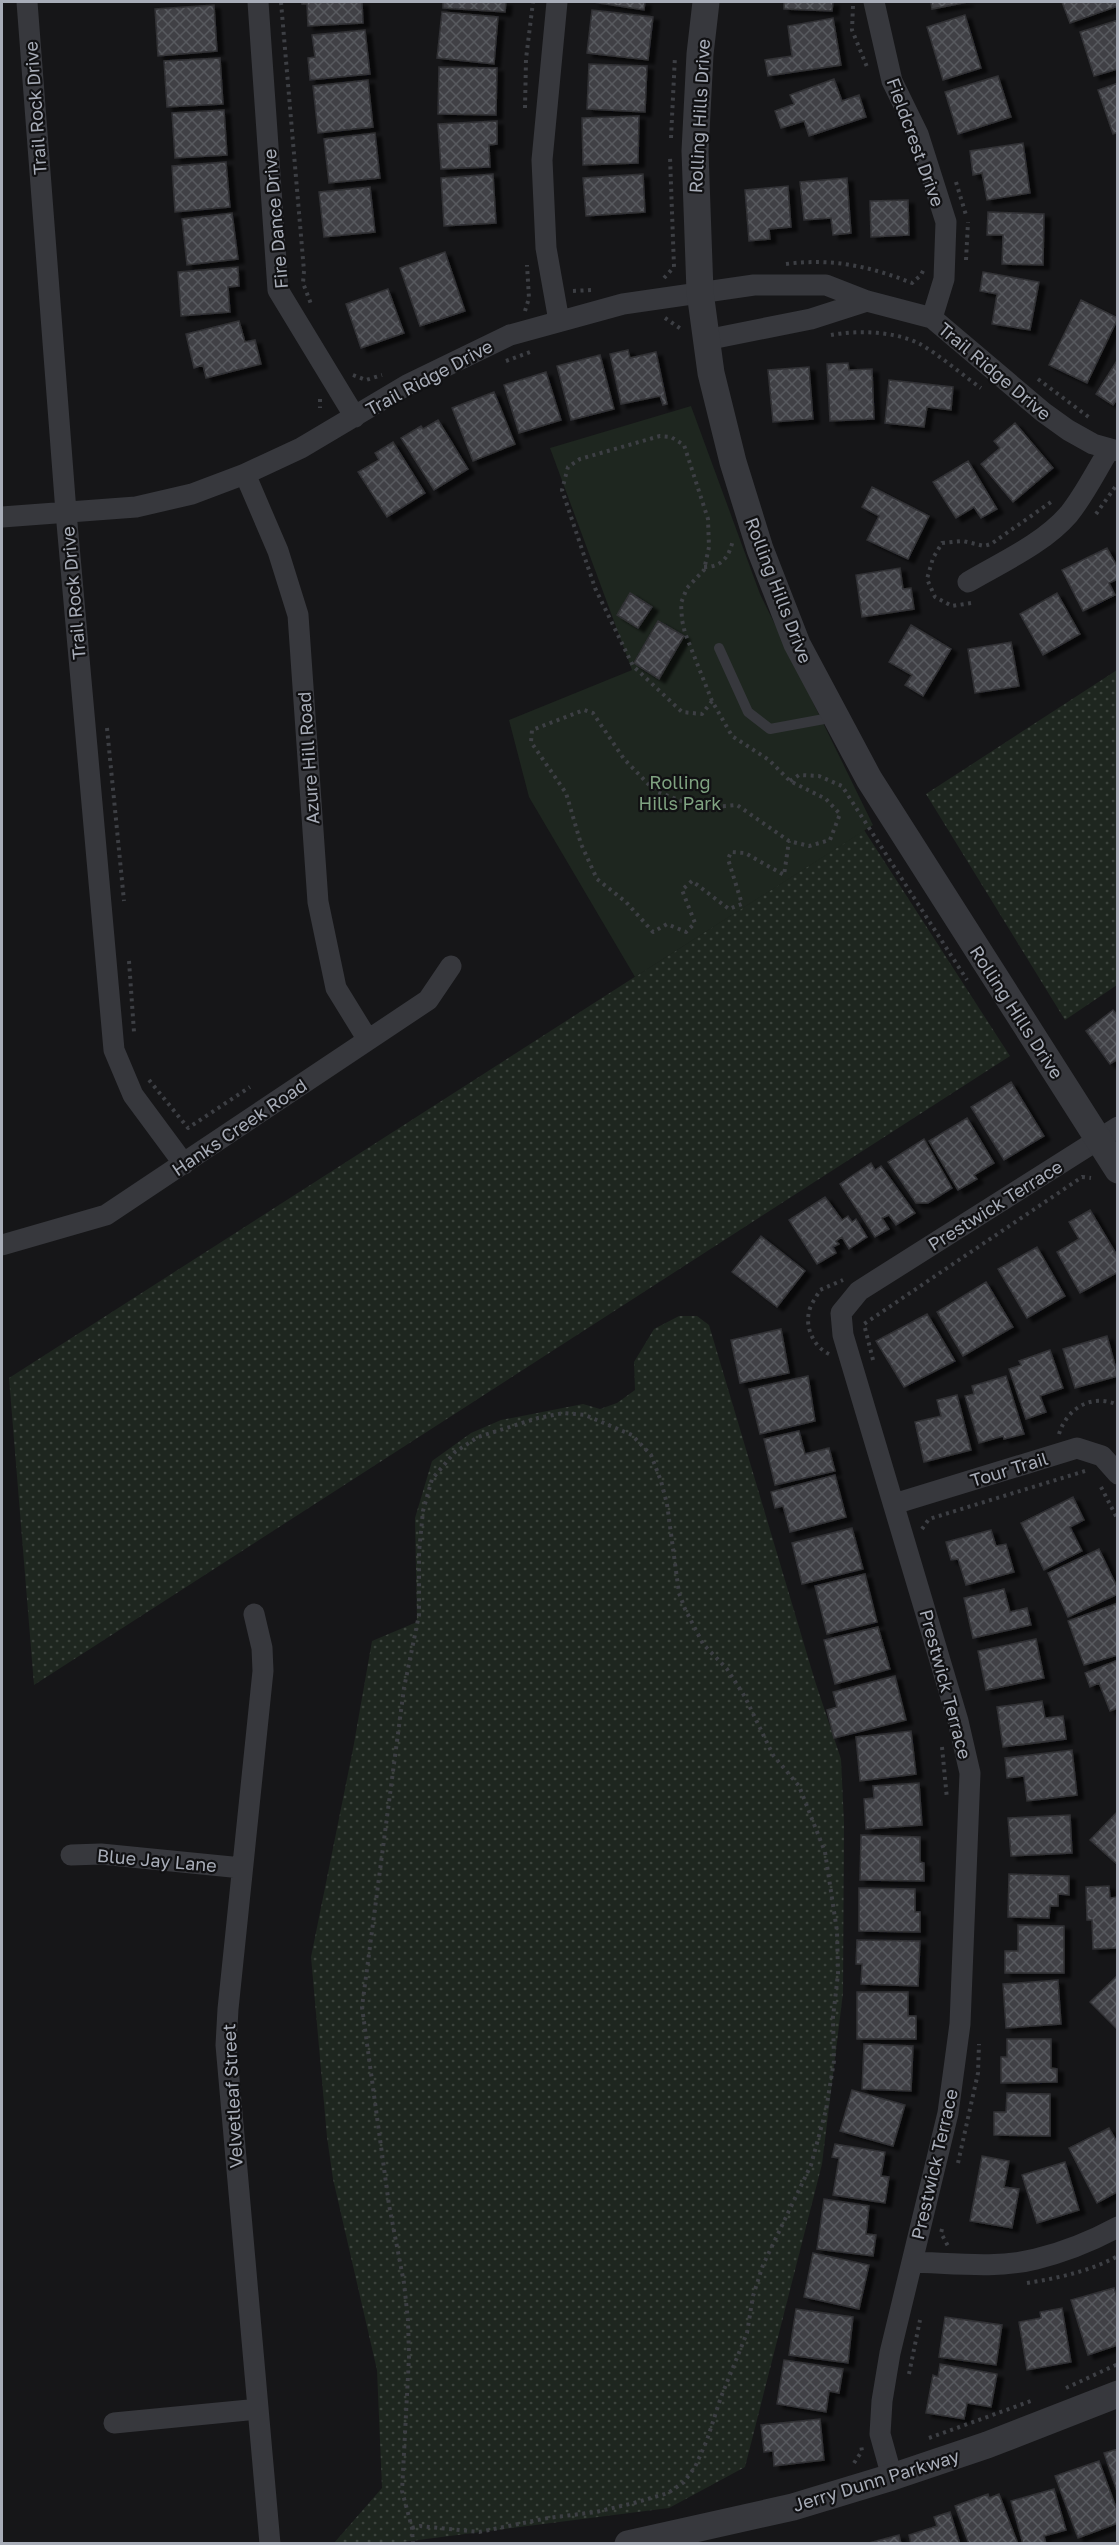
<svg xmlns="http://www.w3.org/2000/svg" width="1119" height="2545" viewBox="0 0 1119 2545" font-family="'Golos Text',sans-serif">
<defs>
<pattern id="grass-dots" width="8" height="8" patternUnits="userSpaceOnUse" patternTransform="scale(1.5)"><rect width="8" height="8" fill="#1e261f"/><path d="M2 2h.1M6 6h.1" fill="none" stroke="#3c433d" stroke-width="1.8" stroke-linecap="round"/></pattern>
<pattern id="building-cross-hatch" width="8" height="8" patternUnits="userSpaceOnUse" patternTransform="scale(1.5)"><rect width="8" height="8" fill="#404145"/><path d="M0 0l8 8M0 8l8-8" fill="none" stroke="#595a5e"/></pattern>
<filter id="shadow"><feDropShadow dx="6" dy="4" stdDeviation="1.5" flood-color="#0009"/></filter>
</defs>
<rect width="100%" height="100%" fill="#161618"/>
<path fill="url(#grass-dots)" d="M1117,670v315l-52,35 -139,-226z
M864,830l146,226 -976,629 -25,-307z
M679,1316h18l12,9 106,356 26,78 3,64 -1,170 -21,171 -77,303 -76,41 -274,35h-61l48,-55 -5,-118 -44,-191 -6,-42 -16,-180 42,-208 19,-108 45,-19 -2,-104 17,-57 39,-28 30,-13 82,-16 17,5 17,-6 18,-13 -1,-28 20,-33z"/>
<path fill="#1e261f" d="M691,406l69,188 113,231 -238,152 -106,-180 -20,-77 123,-50 -82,-222z"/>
<path fill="url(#building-cross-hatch)" stroke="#303034" stroke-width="1.5" filter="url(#shadow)" d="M302,2h60l1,21 -55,3 -1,-22h-5z
M443,2h63l-1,10 -62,-4z
M593,2h52l-1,8z
M784,2h49l-1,9 -48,-2z
M931,2h37l-36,7z
M1062,2h56v4l-48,17z
M214,5l3,46 -59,5 -3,-47z
M592,10l61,7 -5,43 -61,-7z
M442,12l56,5 -4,47 -57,-6z
M965,15l16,53 -38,12 -16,-53z
M833,18l8,47 -73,11 -3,-16 27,-4 -4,-30z
M1118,20v49l-24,7 -14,-44z
M365,30l5,44 -60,6 -2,-22 7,-1 -3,-22z
M220,58l3,46 -56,3 -3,-46z
M589,64l58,2 -2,46 -58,-3z
M439,67l58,1 -1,47 -58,-1z
M998,76l13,41 -53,17 -13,-42z
M834,79l8,22 17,-6 7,22 -57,19 -5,-15 -23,7 -6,-17 19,-7 -4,-9z
M368,80l5,47 -55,6 -5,-47z
M1118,83v49l-5,2 -15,-44z
M224,110l3,45 -52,3 -3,-45z
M639,116l-1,47 -55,2 -1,-47z
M497,121v23l-8,1 1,22 -49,2 -3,-45z
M375,133l5,45 -51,5 -5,-44z
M1023,143l7,50 -43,7 -5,-27 -9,2 -3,-24z
M226,162l4,45 -55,5 -3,-46z
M493,174l3,49 -52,3 -3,-48z
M643,174l2,38 -59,4 -3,-38z
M847,178l4,55 -18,2 -2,-17 -27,2 -4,-38z
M788,186l3,41 -22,2 1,10 -21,2 -4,-51z
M370,187l5,45 -51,5 -5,-45z
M908,200l1,35 -38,2 -1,-36z
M988,212l56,2 -1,51 -41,-1 1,-29h-16z
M232,213l6,46 -51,6 -5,-46z
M445,252l20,59 -45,15 -20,-58z
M238,267l1,19 -11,1 2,25 -49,4 -3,-44z
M983,272l56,10 -9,48 -38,-6 5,-30 -17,-3z
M388,289l16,44 -43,15 -15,-44z
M1081,300l37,18 -31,65 -38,-18z
M239,321l6,21 10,-2 6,24 -55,14 -3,-13 -9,3 -8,-34z
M628,350l2,8 26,-6 11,52 -4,1 -3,-9 -39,8 -11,-50z
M600,355l14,54 -43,11 -14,-54z
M1118,359v39l-5,7 -17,-11z
M848,363l1,7 23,-1 2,50 -44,2 -3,-57z
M809,367l4,52 -40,3 -5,-52z
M546,372l15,48 -42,13 -15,-48z
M889,380l64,7 -2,23 -24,-3 -3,20 -39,-4z
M494,392l21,52 -42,17 -21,-53z
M438,420l30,49 -34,21 -33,-52 20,-12 2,3z
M1015,423l38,45 -40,34 -32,-38 19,-16 -6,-7z
M393,442l32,51 -38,24 -29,-45 21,-12 -4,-7z
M968,461l29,48 -16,9 -7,-11 -18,11 -23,-36z
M872,487l57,29 -21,43 -41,-19 12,-24 -17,-9z
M1107,548l11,20v11l-9,4 6,12 -32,16 -21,-41z
M900,568l3,21 8,-1 3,21 -52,8 -6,-42z
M630,593l22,14 -14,21 -21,-13z
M1057,593l23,41 -37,21 -23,-41z
M658,621l26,15 -25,43 -25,-16z
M911,625l40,24 -28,47 -18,-11 7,-10 -23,-13z
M1011,642l8,44 -44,7 -7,-44z
M1113,1010l5,6v43l-8,5 -24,-33z
M1011,1082l33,54 -40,24 -33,-53z
M967,1118l27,45 -20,12 3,4 -19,11 -29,-49z
M924,1139l28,49 -24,15h-12l-28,-41z
M871,1163l4,7 6,-4 34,47 -19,12 -7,-10 -7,3 7,11 -14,8 -35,-53z
M825,1197l17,23 6,-4 4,6 4,-3 11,18 -18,12 -7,-12 -6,4 3,3 -6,3 3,6 -19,11 -28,-44z
M1090,1210l28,47v15l-38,21 -23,-41 22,-13 -10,-17z
M761,1236l44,35 -28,36 -45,-35z
M1037,1247l28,49 -38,22 -29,-49z
M986,1282l27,45 -50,29 -26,-44z
M927,1314l28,47 -51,26 -28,-46z
M781,1329l8,44 -49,10 -9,-43z
M1107,1336l11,40 -43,12 -12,-39z
M1050,1350l13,38 -23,8 6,16 -20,7 -17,-50 12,-4 -2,-4z
M808,1376l7,45 -55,13 -11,-45z
M1006,1376l18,58 -20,5 -1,-3 -24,7 -14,-47 9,-2 -2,-8z
M957,1395l14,55 -47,12 -9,-40 26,-6 -4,-16z
M799,1431l6,23 24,-6 6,23 -60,14 -11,-46z
M835,1475l11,42 -56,15 -7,-26 -8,2 -4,-16z
M1073,1497l11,23 -14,7 12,24 -38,19 -23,-47z
M852,1528l11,41 -61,15 -10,-41z
M991,1530l5,16 10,-2 8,28 -48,13 -8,-26 -7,1 -5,-18z
M1099,1549l19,40v5l-50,23 -20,-44z
M865,1574l12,48 -50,12 -12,-48z
M1004,1589l6,23 17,-4 4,17 -58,13 -9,-40z
M1118,1603v52l-34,10 -16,-44z
M878,1627l12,42 -55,15 -11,-44z
M1036,1639l8,39 -58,12 -8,-39z
M1118,1660v48l-8,3 -11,-28 -9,4 -5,-14z
M895,1676l11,44 -72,18 -7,-28 10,-3 -4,-15z
M1042,1701l3,17 18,-2 3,23 -63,8 -6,-40z
M911,1731l5,43 -56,7 -4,-44z
M1072,1750l5,45 -50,6 -3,-25 -17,2 -2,-20z
M919,1783l3,42 -56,4 -2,-30 10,-1 -1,-12z
M1118,1811v54l-28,-25z
M1070,1815l2,38 -61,3 -3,-38z
M861,1835l59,2v25l4,1v18l-64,-1z
M1009,1874l60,2v19l-11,-1v12h-8l-1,12 -41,-1z
M1109,1886l1,12 8,-1v51l-25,1 -1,-29h-5l-1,-33z
M859,1888l56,1v23h5v20l-61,-1z
M1018,1925l46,1v47h-59v-22h13z
M857,1940l63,1 -2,45 -57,-2 1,-20h-6z
M1118,1975v54h-1l-27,-27z
M1058,1980l3,44 -55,4 -3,-44z
M857,1992h51v24h8v23h-59z
M1007,2039h44v29l6,1v13l-56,1v-26h6z
M864,2044l49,2 -2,45 -49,-2z
M852,2090l53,15 -12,41 -53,-15z
M1007,2093l43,1v42l-56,-1v-23h12z
M1109,2128l9,16 -1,48 -20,11 -28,-55z
M835,2144l50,8 -4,24 8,1 -4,26 -52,-8 6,-37 -7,-1z
M982,2156l27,5 -5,26 15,2 -7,39 -42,-7z
M1065,2162l14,48 -42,13 -15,-48z
M824,2199l45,7 -3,28 10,1 -3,21 -56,-7z
M813,2253l56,12 -10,44 -55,-12z
M1114,2288l4,13v44l-30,10 -17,-55z
M1062,2308l9,54 -44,8 -8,-48 22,-4 -1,-6z
M796,2309l57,8 -5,46 -59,-8z
M945,2317l57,8 -6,40 -57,-8z
M784,2360l59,9 -4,24 -10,-2 -3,21 -49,-8z
M940,2364l57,10 -6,33 -24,-4 -3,16 -38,-6 7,-38 5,2z
M820,2419l4,41 -50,6 -1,-15 -9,1 -3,-27z
M1118,2449v45l-14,-41z
M1099,2461l19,52v10l-40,15 -23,-62z
M1054,2489l12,41 -22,6 2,8h-23l-12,-43z
M988,2494l1,4 10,-4 19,50h-49l-14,-38z
M950,2512l10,32h-49l-2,-9 28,-9 -3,-9z
M899,2535l2,9h-36z"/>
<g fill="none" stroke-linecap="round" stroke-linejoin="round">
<path stroke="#3d3f44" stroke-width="4" stroke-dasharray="3 4.5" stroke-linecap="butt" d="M281,2l23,269 -1,12 8,21
M853,6l-1,24 15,37
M525,108l1,-49 7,-57
M671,138l4,-82
M956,182l10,33
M966,260l2,-38
M786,264c46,-6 83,2 126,19l9,-8 3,-6
M664,278l10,-11 -4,-110
M573,291l19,-1
M525,311l4,-13 -2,-33
M665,318l16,11
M831,335c26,-5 64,-4 89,9 21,12 41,30 61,44
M506,361l27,-10
M353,375l13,5 16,-5
M1038,379l52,39
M320,399v9
M1096,514l22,-31
M704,567c19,0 25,-11 29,-27
M971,603l-19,3 -17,-9 -8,-18 6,-21 9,-15 21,-2 21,5 7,-2 60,-42
M712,701l-10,13 -20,-2 -49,-46 -38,-78 -33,-98 6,-23 12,-8 80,-23 11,1 13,8 24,74 1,28 -5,23 -17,18 -6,15 1,17 3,13 27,68 20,35 37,24 21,21 36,18 14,15 -10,26 -21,6 -20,-5 -52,-36 -37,3 -45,-17 -31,-32 -31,-46 -9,-3 -52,20 -1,12 35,51 15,51 16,35 29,23 27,30 14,-8 19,8 9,-9 -13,-33 10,-9 37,28 13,-5 -14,-45 3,-7 14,1 39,22 5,-34
M107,728l17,173
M790,781l9,-6 20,1 23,10 125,194
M129,961l5,71
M149,1080l39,48 62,-41
M829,1354c-15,-7 -24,-26 -20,-42 1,-7 8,-16 11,-22l23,-10
M873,1360l-9,-36 218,-147 9,1
M1059,1434c8,-26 33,-41 59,-29
M1101,1487l17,33
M922,1529l7,-10 156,-48
M942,1747l5,52
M958,2163l20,-90 1,-29
M942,2229l-1,4 7,13
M1027,2283c32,-5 63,-12 91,-27
M909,2374l11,-54
M1066,2388l52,-24
M929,2438l102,-37
M854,2463l8,-12 -1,-6
M412,2528l8,-2 59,6 69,-14 48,-6 38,-9 34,-10 16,-11 11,-15 12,-27 14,-43 26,-64 6,-37 10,-31 48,-100 15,-55 8,-49 -1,-44 5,-43 -1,-43 -12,-79 -26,-66 -26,-31 -28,-58 -18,-28 -24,-25 -18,-35 -6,-16 -12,-89 -6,-23 -10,-26 -19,-20 -47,-20 -21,-2 -26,5 -60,19 -23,15 -23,27 -9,32 -4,41v63l-15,73 -42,319 27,198 15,78 4,37 1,37 -7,134 10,37 1,16"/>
<path stroke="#37383d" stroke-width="10" d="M719,648l29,64 22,17 65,-12"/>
<path stroke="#37383d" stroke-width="21" d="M27,2l39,510 48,538 19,45 51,69
M258,2l20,288 77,127
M557,2l-15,158 4,88 13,73
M874,2l18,79 26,53 28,88 -2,57 -12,39
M706,340l105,-21 56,-18
M245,474l33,77 20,64 20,287 18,86 32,52
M2,517l134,-10 56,-13 53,-20 56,-26 106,-63 103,-50 113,-31 131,-19h72l41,16 65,17 111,94 25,18 25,14 25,7
M968,582c34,-20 75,-38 101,-68 16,-20 27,-43 40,-64
M2,1245l104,-30 322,-215 23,-34
M894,1504l183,-56 25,8 16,18
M254,1614l8,34 1,23 -35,338 -2,36 44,499
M71,1855l30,-1 141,14
M912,2262c40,1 85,7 124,-3 29,-7 56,-18 82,-32
M114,2423l144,-14
M892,2477l-12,-43 2,-33 8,-48 58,-240 12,-89 10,-251 -12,-52 -115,-386 -2,-22 18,-22 259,-164"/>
<path stroke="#37383d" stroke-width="27" d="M706,2l-6,52 -5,97 5,141 11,81 22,89 27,87 37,95 72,135 249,391
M628,2544l165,-37 99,-30 95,-32 131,-51"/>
</g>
<g text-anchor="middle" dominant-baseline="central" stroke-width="4.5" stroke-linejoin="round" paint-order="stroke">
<g font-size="18" fill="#a8adb8" stroke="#111113">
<text transform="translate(35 108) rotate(-94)">Trail Rock Drive</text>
<text transform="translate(699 116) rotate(-87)">Rolling Hills Drive</text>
<text transform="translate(916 142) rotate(70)">Fieldcrest Drive</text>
<text transform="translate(275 219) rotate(-95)">Fire Dance Drive</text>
<text transform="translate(995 371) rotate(40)">Trail Ridge Drive</text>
<text transform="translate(429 377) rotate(-28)">Trail Ridge Drive</text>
<text transform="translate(779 590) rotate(69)">Rolling Hills Drive</text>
<text transform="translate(73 593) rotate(-95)">Trail Rock Drive</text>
<text transform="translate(308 758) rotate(-94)">Azure Hill Road</text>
<text transform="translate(1017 1012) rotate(57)">Rolling Hills Drive</text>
<text transform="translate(239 1127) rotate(-34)">Hanks Creek Road</text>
<text transform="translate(995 1205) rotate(-32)">Prestwick Terrace</text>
<text transform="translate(1009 1469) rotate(-17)">Tour Trail</text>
<text transform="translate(946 1684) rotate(75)">Prestwick Terrace</text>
<text transform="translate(157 1860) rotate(5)">Blue Jay Lane</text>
<text transform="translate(232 2096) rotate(-93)">Velvetleaf Street</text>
<text transform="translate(934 2164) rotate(-77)">Prestwick Terrace</text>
<text transform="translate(876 2480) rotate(-17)">Jerry Dunn Parkway</text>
</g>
<g font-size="18" fill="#7fa381" stroke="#111113">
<text x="680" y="782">Rolling<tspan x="680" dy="21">Hills Park</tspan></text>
</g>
</g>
<rect width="1119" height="2545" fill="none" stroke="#a8adb8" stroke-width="6"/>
</svg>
